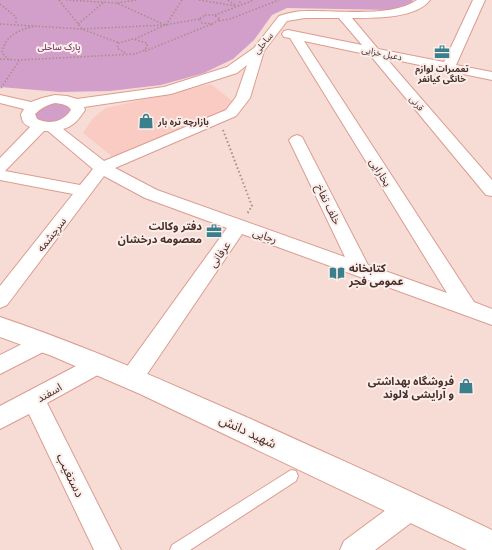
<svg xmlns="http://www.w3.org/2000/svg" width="492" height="550" viewBox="0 0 492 550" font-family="'Noto Sans','Noto Sans Arabic',sans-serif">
<rect width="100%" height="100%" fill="#f7dcd6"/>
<path fill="#f9cbc2" d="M211,84l26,21 -123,53 -31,-25 10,-15 13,-10z"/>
<path fill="#d29eca" d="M0,0h413l-3,7 -18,3 -105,-2 -15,7 -18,25 -21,19 -29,14 -43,12 -51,6 -50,1 -60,-5z
M55,99l22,11 -25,16 -20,-5 3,-14z"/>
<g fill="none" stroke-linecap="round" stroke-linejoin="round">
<g stroke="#dc9c8f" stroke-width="2">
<path id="lane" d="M291,470l5,1 2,5 -2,5 -106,69h-20l2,-5z"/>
</g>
<g stroke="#dc9c8f" stroke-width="2">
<path id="street" d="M417,0h13c-14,19 -57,18 -78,18l26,31 66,13 29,-62h12l-29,65 36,7v8l-106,-22 106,122v16l-6,-1 -116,-140 -66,-14 170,261 18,7v16l-250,-91 -103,152 -8,3 -8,-3 -3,-7 3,-7 104,-144 -82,-30 -41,-22 -97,129 -7,3v-22l73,-92 -73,-14v-22l30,-31c-7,-3 -8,-6 -9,-13l3,-5 -24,-6v-8l31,7 11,-4 13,-3 12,1 10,3 87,-12 63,-20 27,-19 25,-32c9,-3 18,-5 27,-5 31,-1 86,7 111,-11zM305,18h34l23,27 -74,-15 -4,1 -2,3 2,3 6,1 157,255 -79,-28 -66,-128 -5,-2 -5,2 -3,3 56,117 -188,-67 -42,-22 121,-52 14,-18 14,-47 23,-30zM247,65l-11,32 -10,13 -122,51 -41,-32c11,-3 16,-10 22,-19l-1,-3 87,-13 66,-21zM55,103c6,1 13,1 16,7 -8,12 -21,15 -34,9l-2,-5c6,-6 12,-9 20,-11zM44,131h4l45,38 -13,16 -75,-14z
M44,333l7,3 3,6 -3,6 -51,26v-19z
M97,355l8,2 3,7 -3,7 -58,32 74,147h-27l-65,-136 -29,15v-23z
M411,494l9,4 4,9 -4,9 -45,34h-35l4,-9 58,-43z"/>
</g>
<g stroke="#dc9c8f" stroke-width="2">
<path id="secondary" d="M0,317c86,29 169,66 253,103 80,36 160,72 239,110v20h-25l-327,-156 -88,-38 -52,-19z"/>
</g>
<path stroke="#a88d88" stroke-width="1.5" stroke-dasharray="1.5 2" stroke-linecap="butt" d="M59,0l23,29 83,-4
M66,0l51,3
M136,0l-19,3 48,22
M199,0l37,6
M228,0l7,5
M0,4l16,13v7
M238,6l3,-6
M205,15h9l6,4 -8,5 -10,-1 -3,-4z
M215,15l39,-15
M219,21l11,-2 49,-19
M0,24l82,5 37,14
M78,24l26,-22
M166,25l16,-25
M135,39l30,-14 34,-6
M145,51l67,-27
M0,59l20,1 115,-6 8,-3 4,-4v-4l-14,-4 -14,4 -2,5 10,6
M9,60l-7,-7c3,-18 17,-23 33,-27
M1,88l18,-27"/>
<path stroke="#a88d88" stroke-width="2" stroke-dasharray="1.5 2.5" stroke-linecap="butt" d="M223,130l29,76 -5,8"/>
<use href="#lane" fill="#fff" fill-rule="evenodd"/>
<use href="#street" fill="#fff" fill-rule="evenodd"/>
<use href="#secondary" fill="#fff" fill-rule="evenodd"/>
</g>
<defs>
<g id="office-bare" transform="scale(1.2)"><path d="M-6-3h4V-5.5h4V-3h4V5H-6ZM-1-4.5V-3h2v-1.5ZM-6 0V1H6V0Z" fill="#3a7f8c" stroke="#fbedea" stroke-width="2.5" paint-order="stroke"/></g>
<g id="shop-bare" transform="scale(1.2)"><path d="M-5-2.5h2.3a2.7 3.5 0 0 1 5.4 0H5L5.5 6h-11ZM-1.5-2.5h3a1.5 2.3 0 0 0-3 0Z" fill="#3a7f8c" stroke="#fbedea" stroke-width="2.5" paint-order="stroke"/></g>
<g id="library-bare" transform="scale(1.2)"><path d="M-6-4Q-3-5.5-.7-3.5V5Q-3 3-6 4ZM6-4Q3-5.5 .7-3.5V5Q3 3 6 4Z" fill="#3a7f8c" stroke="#fbedea" stroke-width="2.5" paint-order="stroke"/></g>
</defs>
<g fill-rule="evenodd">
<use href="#office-bare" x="442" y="52"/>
<use href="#shop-bare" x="146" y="121"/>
<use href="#office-bare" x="214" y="231"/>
<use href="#library-bare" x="337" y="273"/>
<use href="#shop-bare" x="466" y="386"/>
</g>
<g text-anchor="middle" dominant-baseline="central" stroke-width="4" stroke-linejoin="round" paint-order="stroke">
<g font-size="9" fill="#492f2a" stroke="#fbedea">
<text transform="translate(263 43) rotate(-50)">ساحلی</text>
<text transform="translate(382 53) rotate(12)">دعبل خزایی</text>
<text transform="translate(417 103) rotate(50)">قرنی</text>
</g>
<g font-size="9" fill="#5a1b53" stroke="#fbedea">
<text x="59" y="46">پارک ساحلی</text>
</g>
<g font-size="9" font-weight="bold" fill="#492f2a" stroke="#fbedea">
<text x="442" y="68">تعمیرات لوازم<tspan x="442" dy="10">خانگی کیانفر</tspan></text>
<text x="158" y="121" text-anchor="start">بازارچه تره بار</text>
</g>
<g font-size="11" fill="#492f2a" stroke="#fbedea">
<text transform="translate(381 172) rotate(58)">بخارایی</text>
<text transform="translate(329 204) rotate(64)">خلف تفاخ</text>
<text transform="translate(51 234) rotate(-52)">سرچشمه</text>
<text transform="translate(265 235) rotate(19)">رجایی</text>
<text transform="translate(219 254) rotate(-55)">عرفانی</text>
<text transform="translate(49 392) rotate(-30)">اسفند</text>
</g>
<g font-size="11" font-weight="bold" fill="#492f2a" stroke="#fbedea" text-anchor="end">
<text x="202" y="225">دفتر وکالت<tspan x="202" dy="13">معصومه درخشان</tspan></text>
<text x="349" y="267" text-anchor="start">کتابخانه<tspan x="349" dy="13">عمومی فجر</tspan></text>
<text x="454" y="380">فروشگاه بهداشتی<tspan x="454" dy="13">و آرایشی لالوند</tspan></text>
</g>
<g font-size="13" fill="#492f2a" stroke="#fbedea">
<text transform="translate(248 431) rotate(25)">شهید دانش</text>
<text transform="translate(71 475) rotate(64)">دستغیب</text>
</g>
</g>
</svg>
